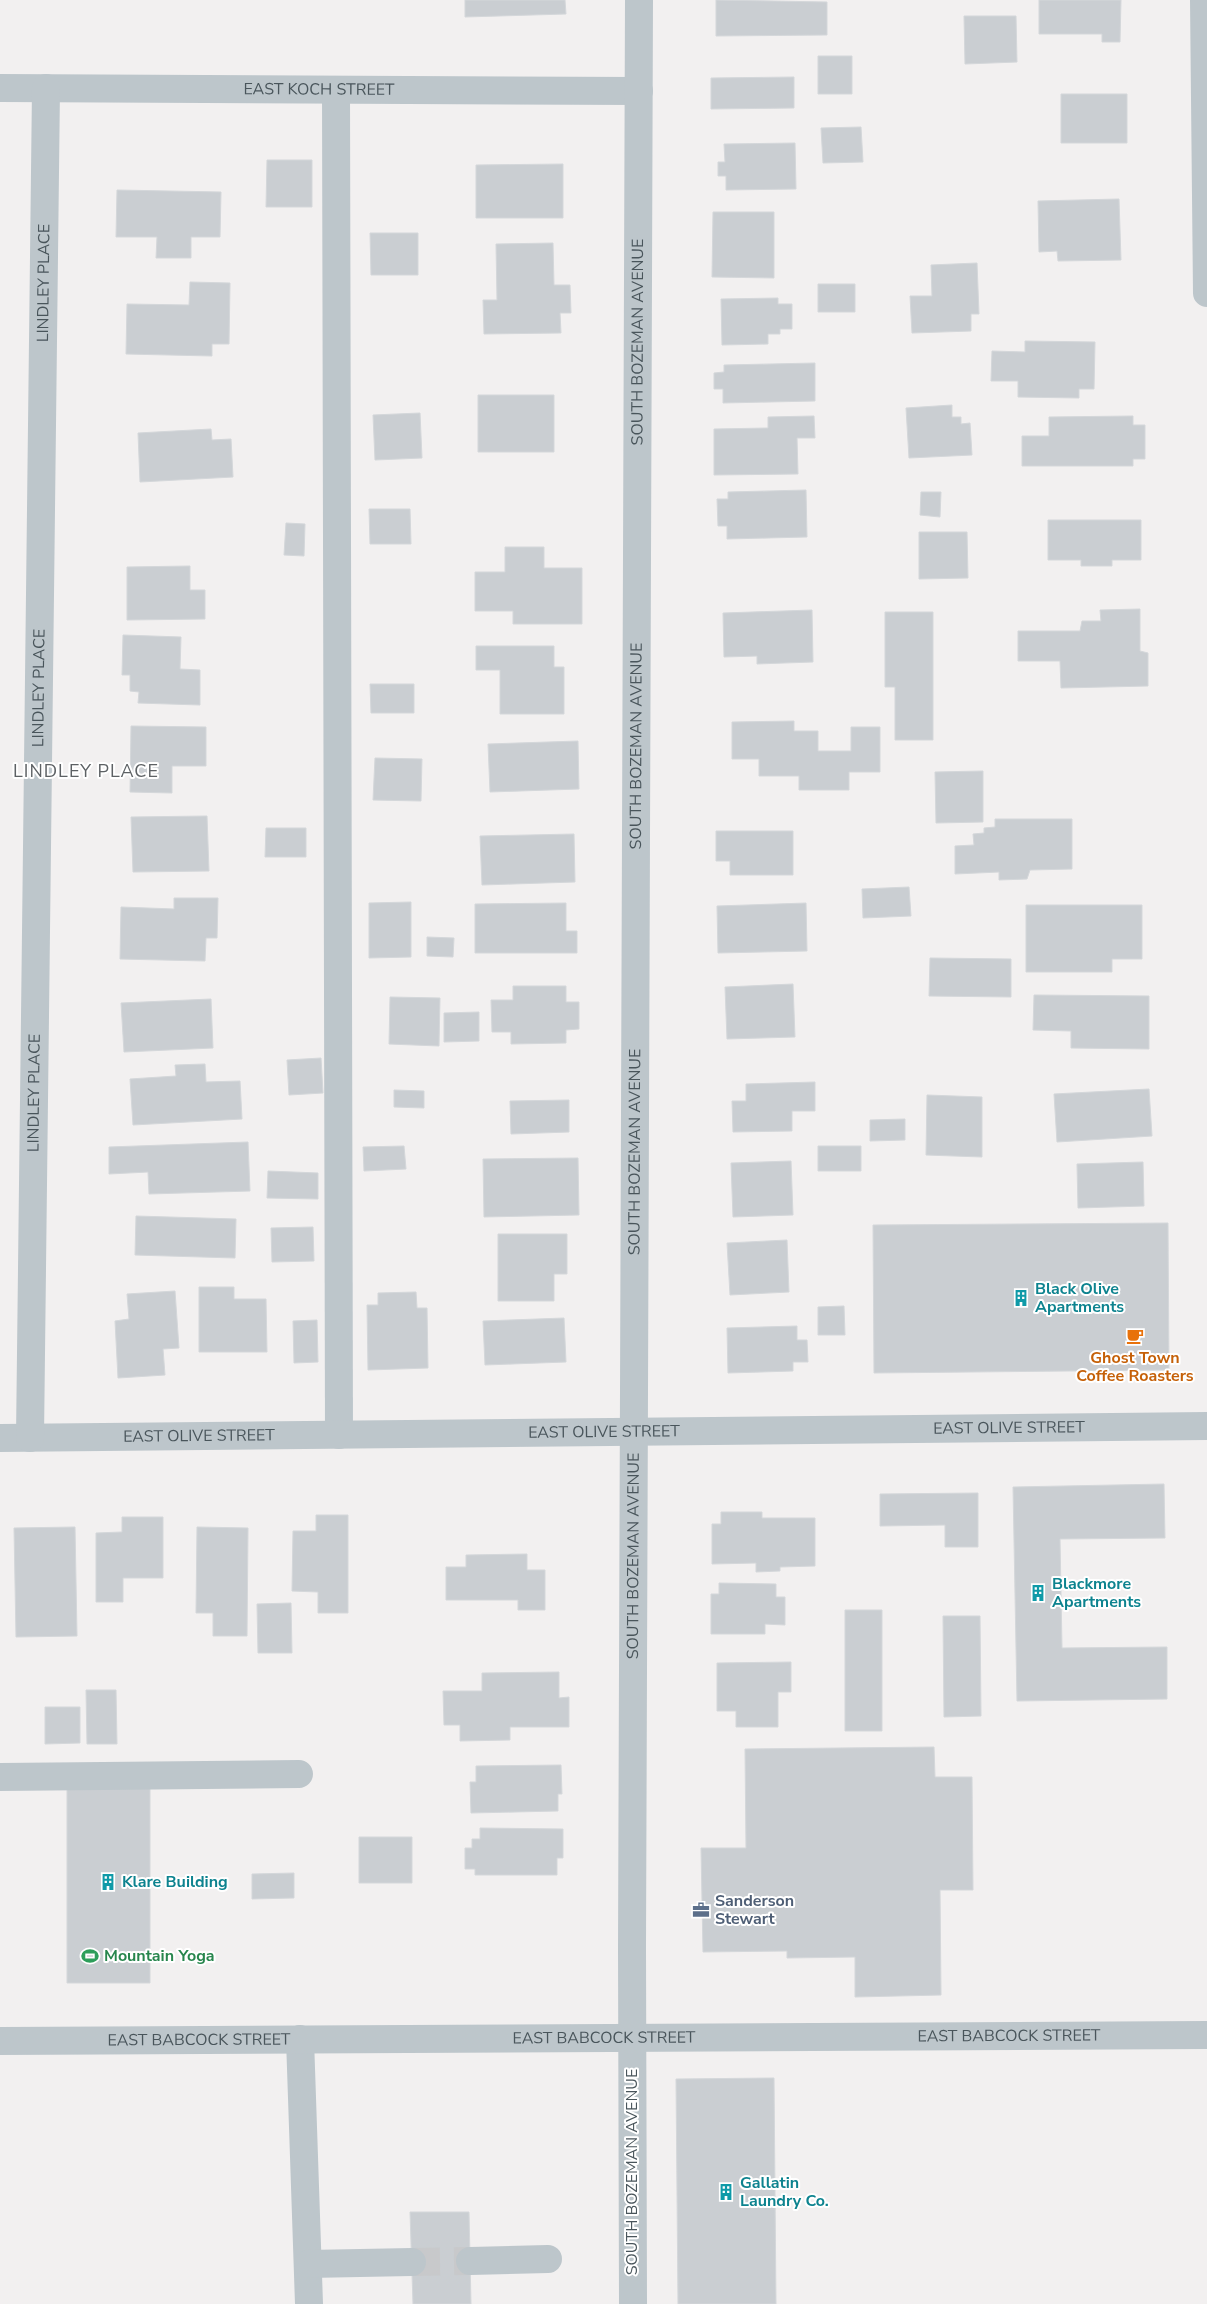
<svg xmlns="http://www.w3.org/2000/svg" width="1207" height="2304" viewBox="0 0 1207 2304" font-family="'Nunito Sans',sans-serif">
<rect width="100%" height="100%" fill="#f2f0f0"/>
<path fill="#caced2" stroke="#d4d7da" d="M465,0h100l1,14 -101,3z
M716,0l111,2v33l-111,1z
M1039,0h82l-1,42h-18v-8h-63z
M964,16h52l1,46 -52,2z
M818,56h34v38h-34z
M794,77v31l-83,1v-31z
M1061,94h66v49h-66z
M861,127l2,35 -40,1 -2,-35z
M795,143l1,46 -70,1v-14h-8v-14h7l-1,-18z
M267,160h45v47h-46z
M563,164v54h-87v-53z
M117,190l104,2 -1,45h-29v21h-35l1,-21h-41z
M1119,199l2,61 -63,1 -1,-10 -18,1 -1,-51z
M713,212h61v66l-62,-1z
M370,233h48v42h-47z
M553,243l1,42h16l1,28h-11l1,20 -77,1 -1,-34h14l-1,-56z
M977,263l2,51h-8v17l-59,2 -2,-37h22l-1,-31z
M190,282l40,1 -1,61h-17v12l-86,-2 1,-50 62,1z
M818,284h37v28h-37z
M778,298v6h14v25h-12v5h-12v10l-46,1 -1,-46z
M1025,341l70,1 -1,47h-15v9l-61,-1v-16h-27l1,-30 33,1z
M815,363v38l-92,2v-14h-9v-16l10,-1v-7z
M478,395h76v57h-76z
M952,405v12h9v7l9,-1 2,32 -63,3 -3,-50z
M420,413l2,45 -47,2 -2,-45z
M814,416l1,22h-18l1,36 -84,1v-46l54,-1v-11z
M1133,416v9h12v34h-12v7h-111v-30h27v-19z
M211,429l1,11 19,-1 2,38 -93,5 -2,-49z
M806,490l1,47 -80,2v-13h-9l-1,-27h11v-7z
M921,492h20l-1,25 -20,-2z
M369,509h41l1,35h-41z
M1048,520h93v40h-29v6h-31v-6h-33z
M286,523l19,1 -1,32 -20,-1z
M919,532h48l1,46 -49,1z
M505,547h39v21h38v56h-69v-13h-38v-39h30z
M190,566v24h15v29l-78,1v-53z
M1140,609v42l8,2v33l-87,2 -1,-27h-42v-30h62l2,-10h19l-1,-11z
M812,610l1,52 -56,2v-8l-33,1 -1,-44z
M885,612h48v128h-38v-53h-10z
M123,635l58,2 -1,32 20,1v35l-62,-2 1,-11 -9,-1v-16h-8z
M476,646h78v21h10v47h-64v-44h-24z
M370,684h44v29h-43z
M794,721v10h24v20h33v-24h29v45h-31v18h-50v-14h-40v-17h-27v-37z
M131,726l75,1v39h-34v27l-42,-1z
M578,741l1,48 -89,3 -2,-48z
M375,758l47,1 -1,42 -48,-1z
M983,771v51l-47,1 -1,-51z
M207,816l2,55 -76,1 -2,-55z
M995,819h77v50l-42,1 -3,9 -28,1v-8l-44,2v-28l19,-1 -1,-11 11,-1v-5l11,-1z
M266,828h40v29h-41z
M716,831h77v44h-63v-14h-14z
M574,834l1,48 -93,3 -2,-49z
M909,887l2,29 -48,2 -1,-29z
M174,898h44l-1,40h-11l-1,23 -85,-2 1,-52 53,2z
M411,902v55l-42,1v-55z
M566,903v28h11v22h-102v-49z
M806,903l1,48 -89,2 -1,-47z
M1026,905h116v54h-30v13h-86z
M427,937l27,1 -1,19 -26,-1z
M930,958l81,1v38l-82,-1z
M793,984l2,53 -68,2 -2,-52z
M513,986h53v16h13v27l-13,1v13l-55,1v-12h-19l-1,-32h22z
M1034,995l115,1v53l-78,-1v-17l-38,-1z
M390,997l50,1 -1,48 -50,-2z
M211,999l2,49 -89,4 -3,-49z
M479,1012v29l-35,1v-29z
M321,1058l2,35 -34,2 -2,-35z
M205,1064l1,18 34,-1 2,38 -109,6 -3,-46 46,-3 -1,-11z
M815,1082v29h-23v20l-59,1 -1,-31h14v-17z
M1149,1089l3,47 -95,6 -3,-48z
M394,1090l30,1v17l-30,-1z
M927,1095l55,2v60l-56,-2z
M569,1100v32l-58,2 -1,-33z
M905,1119v21l-35,1v-21z
M248,1142l2,49 -101,3 -1,-22 -39,2v-27z
M404,1146l2,23 -42,2 -1,-24z
M818,1146h43v25h-43z
M578,1158l1,57 -95,2 -1,-58z
M791,1161l2,54 -60,2 -2,-54z
M1143,1162l1,44 -66,2 -1,-44z
M268,1171l50,2v26l-51,-1z
M136,1216l100,3 -1,39 -100,-3z
M1168,1223l1,147 -295,3 -1,-148z
M313,1227l1,34 -42,1 -1,-34z
M498,1234h69v40h-13v27h-56z
M787,1240l2,52 -59,3 -3,-52z
M199,1287h35v12h32l1,53h-68z
M175,1291l4,57 -16,1 2,26 -47,3 -3,-57 14,-2 -2,-25z
M416,1292l1,16h10l1,60 -60,2 -1,-65h11v-12z
M844,1306l1,29h-27v-28z
M564,1318l2,44 -81,3 -2,-44z
M317,1320l1,42 -24,1 -1,-42z
M797,1326v14h10l1,22h-15v9l-65,2 -1,-45z
M1164,1484l1,54 -105,1 2,109 105,-1v52l-150,2 -4,-214z
M978,1493v54h-33v-22l-65,1v-32z
M721,1512h41v6h53v48l-35,1v4l-24,1v-9l-44,1v-40h9z
M316,1515h32v98h-30v-21l-26,-1 1,-60h23z
M122,1517h41v61h-40v24h-27v-69l26,-1z
M75,1527l2,109 -61,1 -2,-109z
M197,1527l51,1 -1,108h-34v-23h-17z
M527,1554v16h18v40h-27v-10h-72v-33h20v-12z
M719,1583l57,1v13h9v28l-20,-1v10h-54v-40h8z
M291,1603l1,50h-34l-1,-49z
M845,1610h37v121h-37z
M943,1616h37l1,100 -37,1z
M791,1662v30h-13v35h-42v-16h-19v-48z
M559,1672v26l10,-1v30h-59v13l-50,1v-16h-16l-1,-34h39v-18z
M86,1690h30l1,54h-30z
M45,1707h35v36l-35,1z
M934,1747l1,30h37l1,113h-33l1,105 -86,2v-40l-68,1v-7l-84,1 -2,-104h45l-1,-99z
M561,1765l1,29h-4v17l-87,2 -1,-31h6v-16z
M67,1781h83v202h-83z
M480,1828l83,1v29h-6v17h-82v-6h-10v-21h7v-9h8z
M359,1837h53v46h-53z
M294,1873v25l-42,1v-25z
M774,2078l2,226h-98l-2,-225z
M410,2212h59l2,92h-58z"/>
<g fill="none" stroke-linecap="round" stroke-linejoin="round">
<path stroke="#c8c9cb" stroke-width="28" stroke-dasharray="28 14" stroke-linecap="butt" d="M412,2262l58,-1"/>
<g stroke="#bdc6cb" stroke-width="28">
<path d="M1204,0l3,293"/>
<path id="s1" d="M0,88l639,3"/>
<path d="M336,91l3,1344"/>
<path id="s2" d="M0,1438l1207,-12"/>
<path id="s3" d="M30,1438l16,-1350"/>
<path d="M0,1777l299,-3"/>
<path d="M300,2039l9,265"/>
<path id="s4" d="M0,2041l1207,-6"/>
<path d="M470,2261l78,-2"/>
<path d="M308,2264l104,-2"/>
<path id="s5" d="M633,2304l-1,-356 7,-1948"/>
</g>
</g>
<defs>
<g id="building-bare" transform="scale(1.35)"><path d="M-4-6H4V6H1V3H-1V6H-4ZM-2.5-4.3h1.7v1.8h-1.7ZM.8-4.3h1.7v1.8H.8ZM-2.5-1h1.7V.8h-1.7ZM.8-1h1.7V.8H.8Z" fill="#0f9aa8" stroke="#fff" stroke-width="2.5" paint-order="stroke"/></g>
<g id="cafe-bare" transform="scale(1.35)"><path d="M-5.5-4.5H6V0H3Q3 3.5 0 3.5H-2.5Q-5.5 3.5-5.5 0ZM3-3.2v2h1.7v-2ZM-6 4.5H4V6H-6Z" fill="#e8710a" stroke="#fff" stroke-width="2.5" paint-order="stroke"/></g>
<g id="office-bare" transform="scale(1.35)"><path d="M-6-3h4V-5.5h4V-3h4V5H-6ZM-1-4.5V-3h2v-1.5ZM-6 0V1H6V0Z" fill="#5c6f8a" stroke="#fff" stroke-width="2.5" paint-order="stroke"/></g>
<g id="stadium-bare" transform="scale(1.35)"><path d="M0-5a6.5 5 0 1 0 0 10a6.5 5 0 1 0 0-10ZM-3.5-1.8h7v3.6h-7Z" fill="#2e9e5b" stroke="#fff" stroke-width="2.5" paint-order="stroke"/></g>
</defs>
<g fill-rule="evenodd">
<use href="#building-bare" x="1021" y="1298"/>
<use href="#cafe-bare" x="1135" y="1336"/>
<use href="#building-bare" x="1038" y="1593"/>
<use href="#building-bare" x="108" y="1882"/>
<use href="#office-bare" x="701" y="1910"/>
<use href="#stadium-bare" x="90" y="1956"/>
<use href="#building-bare" x="726" y="2192"/>
</g>
<g text-anchor="middle" dominant-baseline="central" stroke-width="4" stroke-linejoin="round" paint-order="stroke">
<g font-size="16" fill="#49555b" stroke="#fff">
<text stroke="none"><textPath href="#s1" startOffset="319">EAST KOCH STREET</textPath></text>
<text stroke="none"><textPath href="#s3" startOffset="1155">LINDLEY PLACE</textPath></text>
<text stroke="none"><textPath href="#s5" startOffset="1962">SOUTH BOZEMAN AVENUE</textPath></text>
<text stroke="none"><textPath href="#s3" startOffset="750">LINDLEY PLACE</textPath></text>
<text stroke="none"><textPath href="#s5" startOffset="1558">SOUTH BOZEMAN AVENUE</textPath></text>
<text stroke="none"><textPath href="#s3" startOffset="345">LINDLEY PLACE</textPath></text>
<text stroke="none"><textPath href="#s5" startOffset="1152">SOUTH BOZEMAN AVENUE</textPath></text>
<text stroke="none"><textPath href="#s2" startOffset="1009">EAST OLIVE STREET</textPath></text>
<text stroke="none"><textPath href="#s2" startOffset="604">EAST OLIVE STREET</textPath></text>
<text stroke="none"><textPath href="#s2" startOffset="199">EAST OLIVE STREET</textPath></text>
<text stroke="none"><textPath href="#s5" startOffset="748">SOUTH BOZEMAN AVENUE</textPath></text>
<text stroke="none"><textPath href="#s4" startOffset="1009">EAST BABCOCK STREET</textPath></text>
<text stroke="none"><textPath href="#s4" startOffset="604">EAST BABCOCK STREET</textPath></text>
<text stroke="none"><textPath href="#s4" startOffset="199">EAST BABCOCK STREET</textPath></text>
<text transform="translate(632 2172) rotate(-90)">SOUTH BOZEMAN AVENUE</text>
</g>
<g font-size="16" font-weight="bold" fill="#0d838f" stroke="#fff" text-anchor="start">
<text x="1035" y="1289">Black Olive<tspan x="1035" dy="18">Apartments</tspan></text>
<text x="1052" y="1584">Blackmore<tspan x="1052" dy="18">Apartments</tspan></text>
<text x="122" y="1882">Klare Building</text>
<text x="740" y="2183">Gallatin<tspan x="740" dy="18">Laundry Co.</tspan></text>
</g>
<g font-size="16" font-weight="bold" fill="#c56008" stroke="#fff">
<text x="1135" y="1358">Ghost Town<tspan x="1135" dy="18">Coffee Roasters</tspan></text>
</g>
<g font-size="16" font-weight="bold" fill="#4e5e75" stroke="#fff" text-anchor="start">
<text x="715" y="1901">Sanderson<tspan x="715" dy="18">Stewart</tspan></text>
</g>
<g font-size="16" font-weight="bold" fill="#27864d" stroke="#fff" text-anchor="start">
<text x="104" y="1956">Mountain Yoga</text>
</g>
<g font-size="18" letter-spacing="1" fill="#5d6164" stroke="#fff">
<text x="86" y="771">LINDLEY PLACE</text>
</g>
</g>
</svg>
